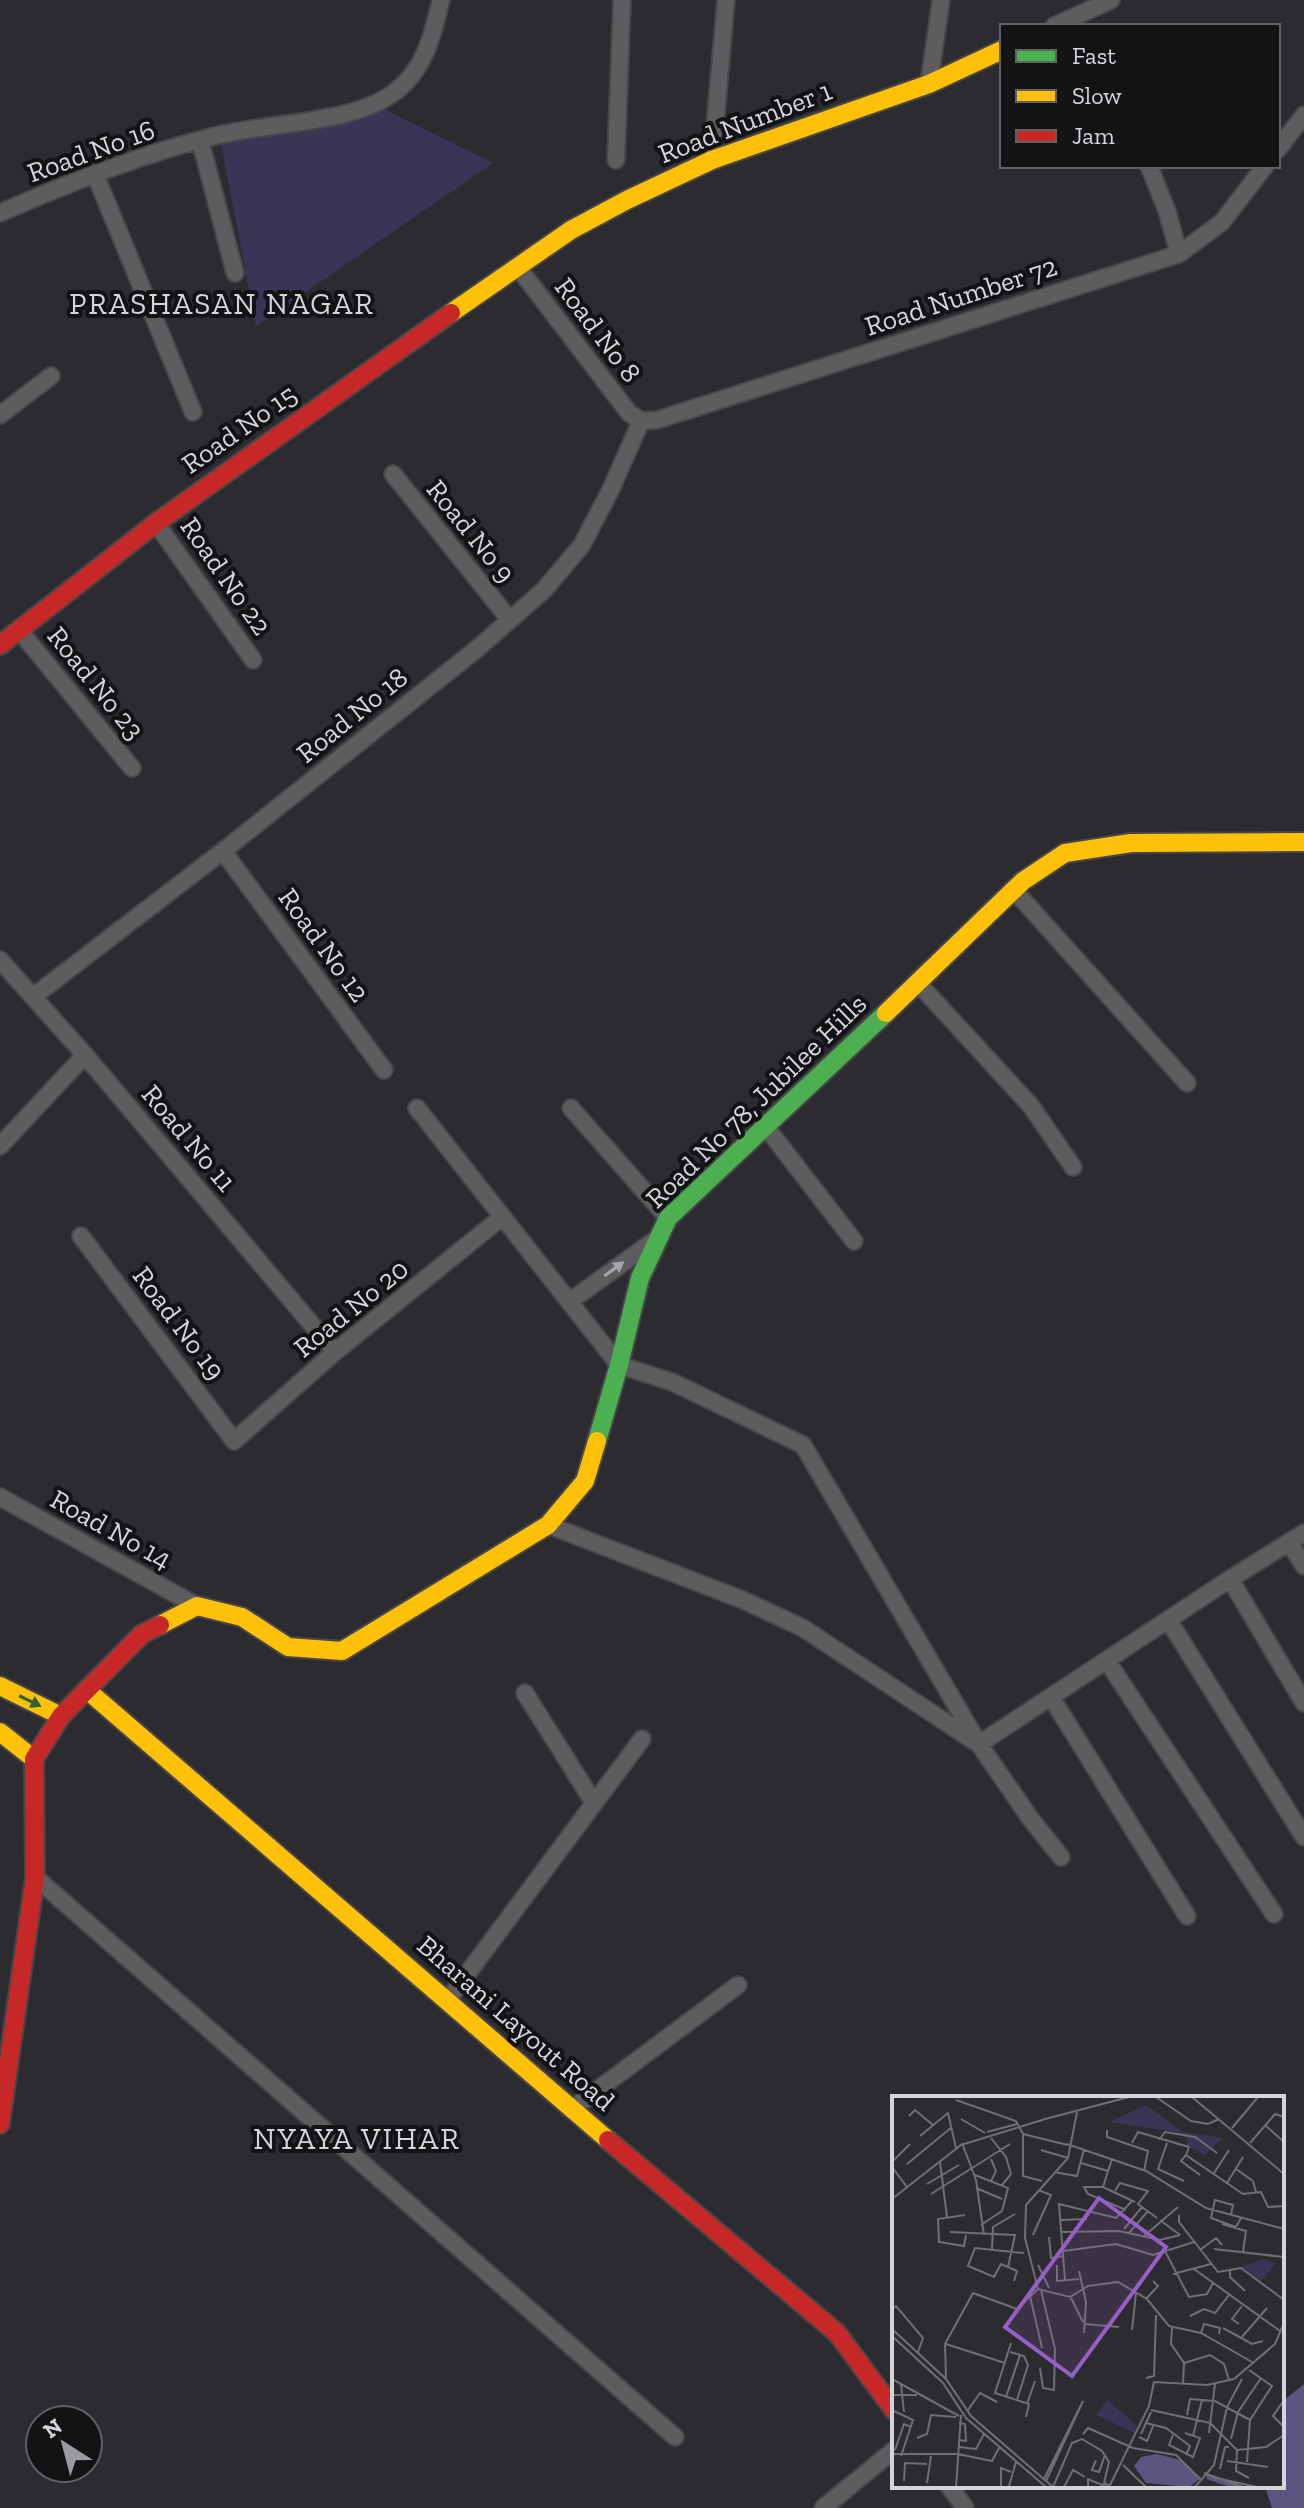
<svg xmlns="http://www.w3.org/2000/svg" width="1304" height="2508" viewBox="0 0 1304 2508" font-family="'Zilla Slab',serif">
<rect width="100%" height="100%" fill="#2c2b2f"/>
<path fill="#3c3457" d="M366,100l127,63 -237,163 -38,-198z"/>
<path fill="#5d5481" d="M1304,2384v124h-32l-7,-22h17v-84z"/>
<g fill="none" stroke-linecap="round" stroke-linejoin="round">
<g stroke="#474749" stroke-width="20">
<path id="street" d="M1054,26l57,-26
M929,84l12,-84
M200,140l35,133
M1278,149l26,-34
M616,160l6,-160
M712,160l14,-160
M1149,166l18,45 12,43
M95,174l98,238
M0,213c71,-31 144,-60 219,-78 52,-13 136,-11 177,-44 29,-22 37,-57 45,-91
M517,266l112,147 12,8
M0,415l51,-39
M641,421l16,-1 522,-166 43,-32 43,-56
M393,474l117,146
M156,523l97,137
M19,630l113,138
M223,851l161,219
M1013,889l174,194
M0,960l85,95 250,297
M917,982l114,124 42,61
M34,996l189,-145 255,-203 66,-58 38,-45 29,-56 30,-68
M417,1108l202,257 53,17 131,63 176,299 51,74 31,39
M571,1108l97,110
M766,1127l88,114
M0,1146l85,-91
M81,1236l153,205 101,-89 167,-135
M569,1302l90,-65
M0,1497l197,109
M548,1525l195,75 60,28 171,113
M1289,1542l15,24
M1230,1579l74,124
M1169,1621l135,216
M1107,1661l167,253
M525,1693l69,110
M1051,1697l136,219
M979,1744l251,-165 74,-46
M35,1877l640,560
M447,2001l195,-262
M572,2109l166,-124
M949,2486l16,22
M823,2508l71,-58"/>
</g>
<g stroke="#474749" stroke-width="22">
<path id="fast" d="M597,1441l22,-76 21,-87 28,-60 218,-205"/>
</g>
<g stroke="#474749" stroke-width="22">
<path id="slow" d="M451,313l120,-83 56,-30 85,-40 217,-76 73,-34
M886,1013l137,-132 42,-28 66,-10 173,-1
M160,1625l37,-19 45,11 46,30 54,4 206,-126 37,-44 12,-40
M0,1686l61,30
M87,1690l521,450
M0,1732l34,27"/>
</g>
<g stroke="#474749" stroke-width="22">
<path id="jam" d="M0,645l156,-122 295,-210
M0,2124l35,-247 -1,-118 27,-43 81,-82 18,-9
M608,2140l229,193 57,77"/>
</g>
<use href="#street" stroke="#5d5d5f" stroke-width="16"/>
<use href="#fast" stroke="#4caf50" stroke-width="18"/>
<use href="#slow" stroke="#ffc107" stroke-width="18"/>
<use href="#jam" stroke="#c62828" stroke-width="18"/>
</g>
<defs><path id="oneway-solid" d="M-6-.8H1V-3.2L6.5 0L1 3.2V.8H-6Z" transform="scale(2)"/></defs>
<use fill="#a5a4a8" href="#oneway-solid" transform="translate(614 1269) rotate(-36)"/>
<use fill="#306133" href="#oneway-solid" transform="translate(30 1701) rotate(26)"/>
<g text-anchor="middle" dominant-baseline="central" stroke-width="8" stroke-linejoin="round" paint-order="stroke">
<g font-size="28" fill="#d5d4d8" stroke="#131316">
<text transform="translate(745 122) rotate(-21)">Road Number 1</text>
<text transform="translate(91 151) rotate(-20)">Road No 16</text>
<text transform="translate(961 296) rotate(-18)">Road Number 72</text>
<text transform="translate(598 330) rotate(53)">Road No 8</text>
<text transform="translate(239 429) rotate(-35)">Road No 15</text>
<text transform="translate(471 531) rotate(51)">Road No 9</text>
<text transform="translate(226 576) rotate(55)">Road No 22</text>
<text transform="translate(96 683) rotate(51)">Road No 23</text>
<text transform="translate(352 715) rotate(-39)">Road No 18</text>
<text transform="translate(324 945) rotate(54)">Road No 12</text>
<text transform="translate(756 1101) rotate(-44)">Road No 78, Jubilee Hills</text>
<text transform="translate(189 1138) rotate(50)">Road No 11</text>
<text transform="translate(351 1308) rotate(-39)">Road No 20</text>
<text transform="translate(179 1323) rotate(53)">Road No 19</text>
<text transform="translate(111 1529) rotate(29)">Road No 14</text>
<text transform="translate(516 2023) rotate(41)">Bharani Layout Road</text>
</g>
<g font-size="30" letter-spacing="2" fill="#d5d4d8" stroke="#131316">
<text x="222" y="304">PRASHASAN NAGAR</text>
<text x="357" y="2139">NYAYA VIHAR</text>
</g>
</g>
<g transform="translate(892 2096)">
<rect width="392" height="392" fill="#2c2b2f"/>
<path d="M254,9l37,27 40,6 -19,17 -17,-10 1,-7 -18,-7 -61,-9zM370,163l14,4 -15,18 -19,-14zM216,304l29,26 -2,7 -39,-18z" fill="#3c3457"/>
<path d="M265,358l24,6 20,18 -12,9 -43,-4 -12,-17 7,-9z" fill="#5d5481"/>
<path fill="none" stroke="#5d5481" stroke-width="4" d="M315,381l29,10"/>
<path fill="none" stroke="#706f73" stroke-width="2" d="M264,1l35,24 17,3 11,-5M300,1l92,77M64,4l60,21 7,13v42l19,5M17,20l6,-6 18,15M157,22l80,-21M69,23l24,14M373,29l19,17M340,32l26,-31M215,34v7l41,14 -4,20M95,36l30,-8M131,38l45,11M28,40l28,-23 8,35M99,42l15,19 5,17 -9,11M267,44l6,-8 30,5 22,16M70,47l14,37 8,55M240,47l6,-11 51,15 -3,8 57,39 18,-2 7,15 16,-1M275,47l-9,26 26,12M358,47l25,-29 9,3M175,48l79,27 60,37 78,21M149,54l27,8M294,59l-5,6 19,14M99,63l5,12 -5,10M0,66l18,-18M48,66l7,55M189,67l27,8M15,68l45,-37M0,71l15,20M344,73l17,12 3,11M162,76l23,4 7,-27M322,77l15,-23M83,79l33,13 -6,23 -21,14M335,87l16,-26M35,88l32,-19M211,91l9,-28M84,92l26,11M223,95l5,-8 28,8 -10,13 19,14M39,98l79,-50M0,103l69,-54 91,-28M234,114l-38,-16 -4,-7h19l32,15M73,119l-27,4 1,23 25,4 2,-11M287,119v7l39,50 23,-4 43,32M339,119l2,-10 -18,-5 -4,18 25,9 5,-9M169,124l26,-1M268,124l20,15M330,128l24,7 -3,21M232,133l18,-22M58,136l65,3 -7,32 9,4 -3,10M169,136l58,-1 41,9 20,-5M237,137l19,-22M141,139l18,-40 -13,-5M157,141l2,21 12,-2M251,141l35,-30M224,148l37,11 41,-13M100,153l1,-22 22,-13M322,153l70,8M308,154l16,-12 6,7M171,155l53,-7M273,155l24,46 18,-3 6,-11M146,169l11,23M165,169v16l22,-2M116,171l-7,-3 -7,13 -26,-11 7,-18 49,5M302,173l86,62M338,174v7l15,14M187,175l7,31 -2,31M281,178l38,-10M173,184l-6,-76 57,14 17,-18M146,193l-13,-51 1,-33 42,-47 9,-46M138,200l12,52M179,202l12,24M254,203l12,-13 -5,-5M0,213l4,-3 27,32 -5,14M298,220l14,-7 11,4 14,-18M192,228l35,3M347,228l-7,-5 10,-13M280,232l-1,16 13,19 -1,21M331,232l29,16 11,-3M0,233l54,50 25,37 82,71M240,234l4,-37M309,237l3,-9 16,4 -1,6M0,240l51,47 23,35 80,69M350,241l25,-29M119,247l-16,50 34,11 -3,13M54,248l59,19M118,256l14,4 4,9 -11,35M292,267l26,-8 14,9 5,16M148,272l3,20 11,2 1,-41 -14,-59M254,282l8,-2 2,-61M0,283l67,37M54,283l-1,-35 28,-51 44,16 21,-20 32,8 18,-11 30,-4 29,17 22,27 32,7 51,29M9,288l3,28M0,299h25M114,301l14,-42M390,307l-9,13 11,11M135,308l8,-23M0,314l21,10 -12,36M76,314l12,-17 17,9M259,314l59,13 27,27M295,319l3,-16 25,2 35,19M67,327l6,1 1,17 -7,-1M254,327l20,5 24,18 -4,9M317,337l6,-49M191,338l5,-6 45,20 43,7 25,25M249,338l10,-22M281,339l-4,10 24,12 7,-19 -15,-5M301,340l9,-36M247,341l8,4 6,-15M25,342l10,-4 4,-19 25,2M339,343l7,-27 23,-34M67,351l17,2 8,-15M3,354l9,-26 7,3M345,354l29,-3 18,-12M345,354l-1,21 13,7M0,358h66l34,7 7,-13M204,364l-4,10 7,2 6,-17M335,365l41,6M355,366l3,-42 22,-34 -23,-16M231,369l23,22M328,373l5,-22h4M312,377l39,14M320,381l45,10M152,383l39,-78 -37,80M12,385l1,-18 22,1M35,387l4,-27M117,390l7,-24M64,391l5,-72M109,391v-19l10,4M161,391l19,-44 10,-4 20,12 7,11 -5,21 6,3M172,391l9,-17 12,7M196,391v-8l19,8M217,391l40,-81 5,-24 53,3 27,-6 41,-35 9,-21M303,391l19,-22 13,-58 15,-28"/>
<path fill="#965ec6" fill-opacity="0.15" stroke="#965ec6" stroke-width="4" d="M207,102l67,49 -94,129 -67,-49z"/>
<rect width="392" height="392" fill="none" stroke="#d5d4d8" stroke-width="4"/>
</g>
<rect x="1000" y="24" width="280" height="144" fill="#131316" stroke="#616064" stroke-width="2"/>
<rect x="1016" y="50" width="40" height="12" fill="#4caf50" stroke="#616064" stroke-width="2"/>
<text x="1072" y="64" font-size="24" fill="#d5d4d8">Fast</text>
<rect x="1016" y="90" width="40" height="12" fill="#ffc107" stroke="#616064" stroke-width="2"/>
<text x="1072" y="104" font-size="24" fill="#d5d4d8">Slow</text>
<rect x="1016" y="130" width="40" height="12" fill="#c62828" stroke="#616064" stroke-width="2"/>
<text x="1072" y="144" font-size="24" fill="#d5d4d8">Jam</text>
<g transform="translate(64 2444) rotate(324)"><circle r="38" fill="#131316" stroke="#616064" stroke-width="2"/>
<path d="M0-6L14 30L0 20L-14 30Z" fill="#9a999d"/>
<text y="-12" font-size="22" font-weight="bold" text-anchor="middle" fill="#d5d4d8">N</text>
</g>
</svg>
